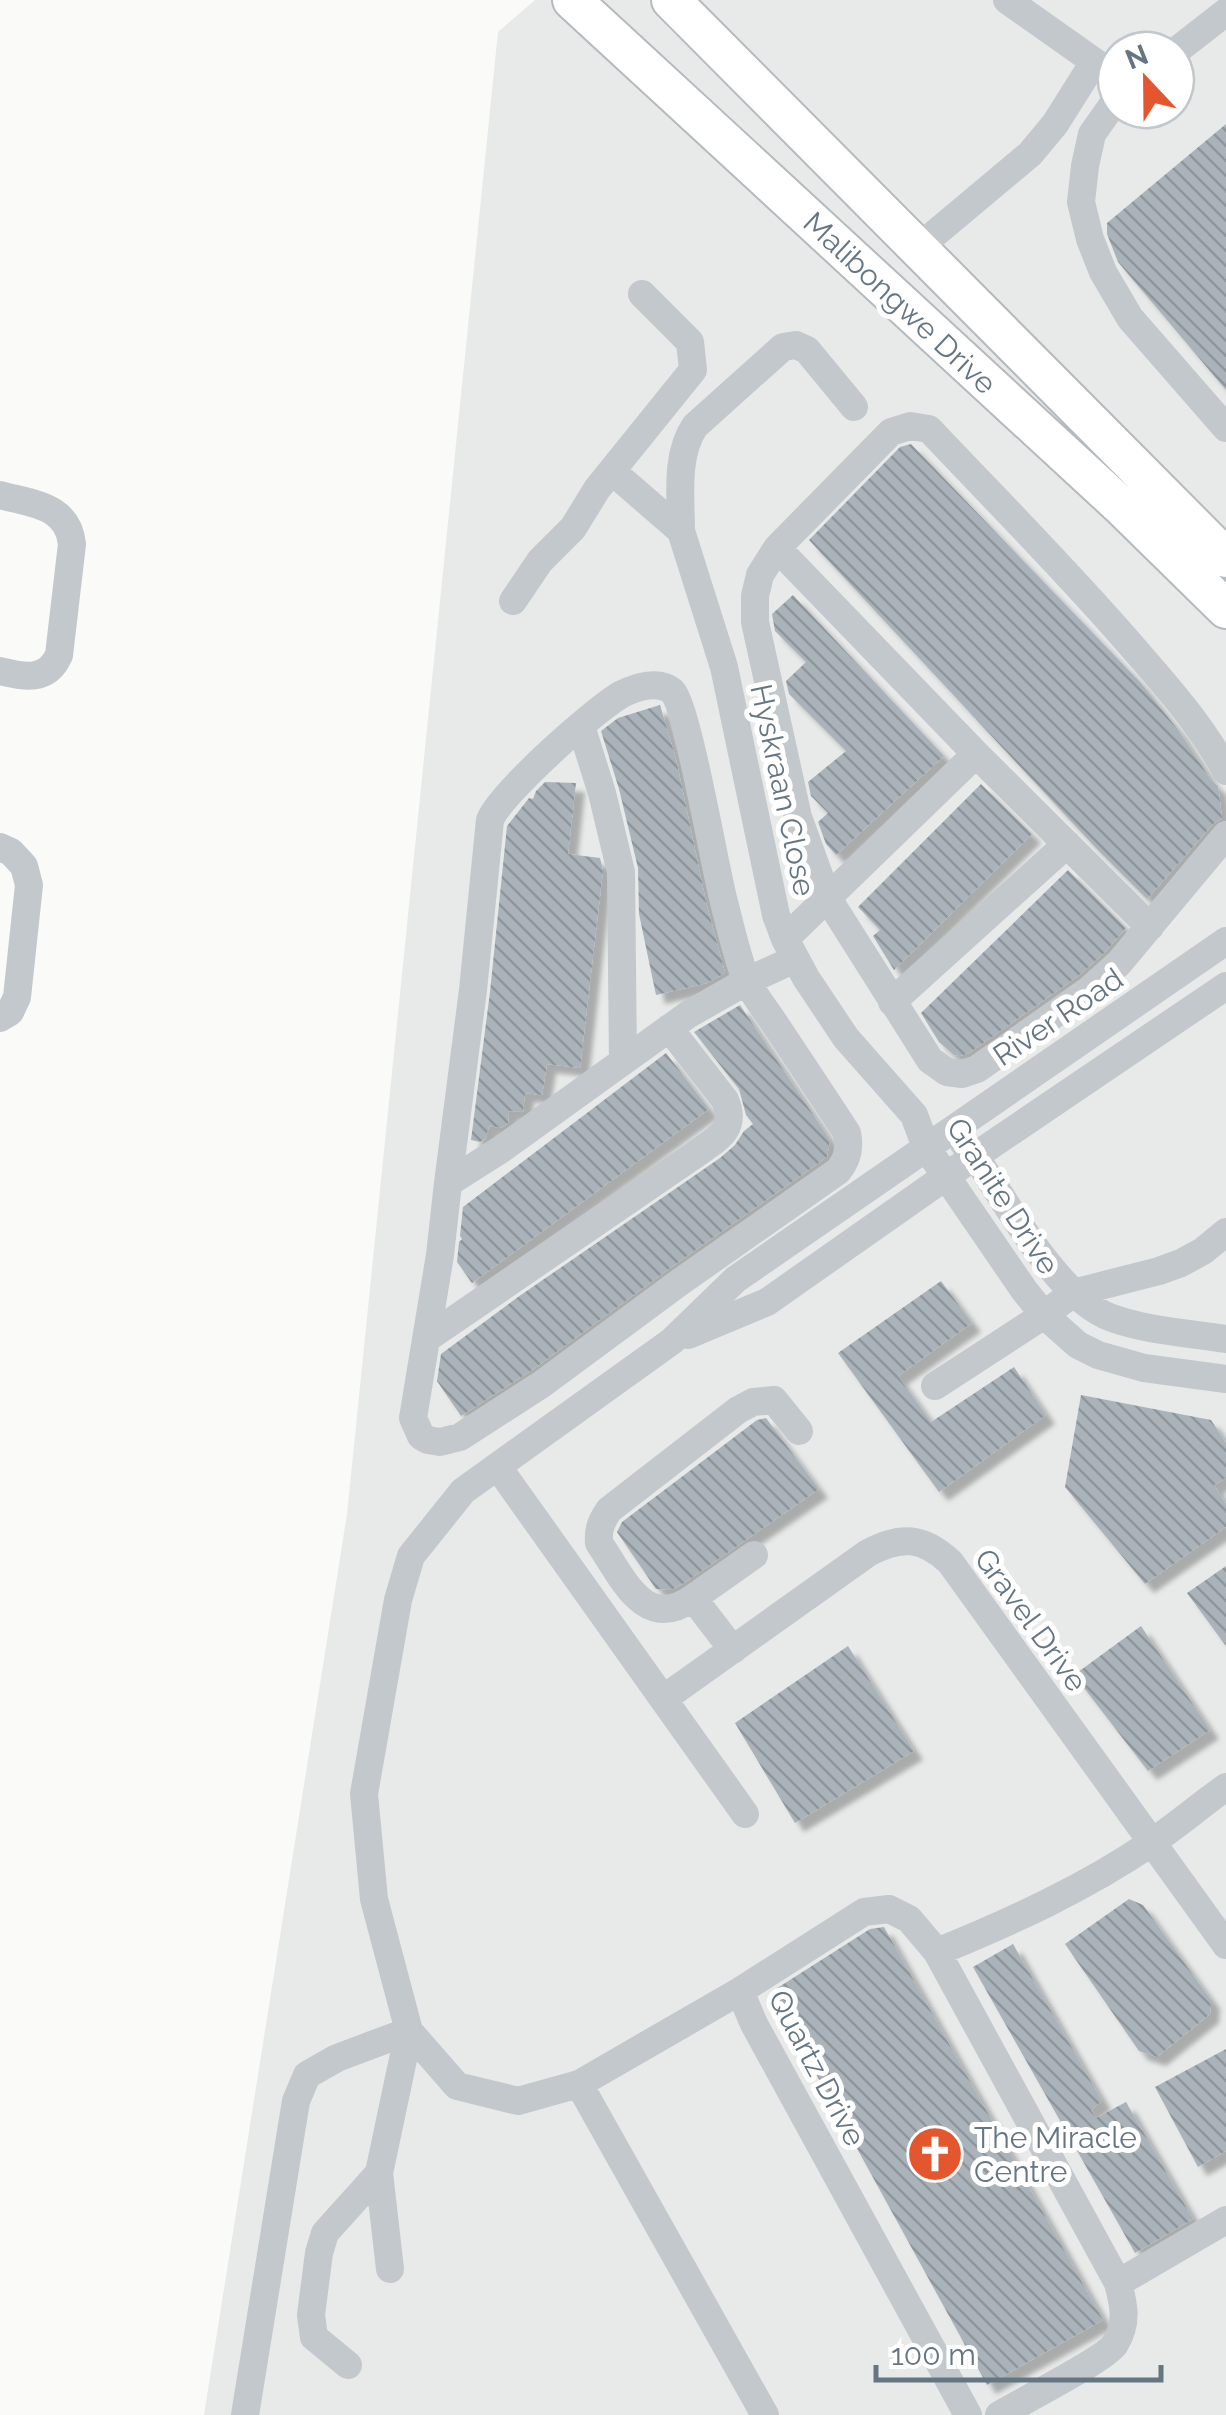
<svg xmlns="http://www.w3.org/2000/svg" width="1226" height="2415" viewBox="0 0 1226 2415" font-family="Raleway,sans-serif">
<defs>
<pattern id="building-back-hatch" width="6" height="6" patternUnits="userSpaceOnUse" patternTransform="scale(2.5)"><rect width="6" height="6" fill="#aab3b9"/><path d="M-1 5l2 2M0 0l6 6M5-1l2 2" fill="none" stroke="#8e969c"/></pattern>
<filter id="shadow"><feDropShadow dx="9" dy="9" stdDeviation="2.5" flood-color="#0004"/></filter>
</defs>
<rect width="100%" height="100%" fill="#fafaf8"/>
<path fill="#e8e9e9" fill-rule="evenodd" d="M535,0h691v2415h-1022l143,-901 151,-1482zM1116,50h60v60h-60z"/>
<path fill="url(#building-back-hatch)" filter="url(#shadow)" d="M1226,124v266l-108,-128 -11,-28v-11z
M911,444l229,238 39,49 32,49 7,6 4,32 -9,6 -66,75 -53,-53 -285,-306 91,-93z
M793,595l151,161 -108,99 -10,-11 -8,-22 10,-9 -17,-17 -3,-14 38,-31 -57,-57 -3,-13 20,-19 -31,-31 -3,-17z
M660,705l16,54 30,143 19,71 -18,10 -51,12 -17,-81 -1,-46 -19,-79 -18,-58 17,-13z
M545,782l31,1 -8,71 32,4 3,12 -23,198 -33,-4 -5,31 -17,-2 -2,19 -14,-1 -1,12 -7,5 -12,-2 -3,12 -6,4 -9,-2 19,-148 17,-166 22,-28 4,1 3,-8z
M981,784l51,50 -138,136 -21,-34 7,-6 -22,-23z
M1068,870l58,58 -22,25 -26,23 -109,77 -9,3 -6,-1 -15,-13 -18,-29z
M740,1005l90,135 -3,17 -157,111 -138,102 -71,46 -24,-35 4,-27 77,-57 202,-139 15,-13 9,-14 9,-7 -7,-9 -7,-26 -45,-57z
M666,1053l43,56 -237,174 -15,-21 2,-20 3,-3 -2,-3 3,-29z
M941,1281l31,42 -74,53 33,46 83,-55 32,48 -107,77 -101,-139z
M1081,1395l130,25 15,23v35l-12,7 12,19v23l-81,57 -80,-97z
M766,1418l53,71 -135,94 -13,7 -15,-1 -39,-57 5,-10 135,-102z
M1226,1566v80l-39,-53z
M1141,1626l69,104 -62,41 -74,-96z
M848,1646l66,105 -119,72 -60,-100z
M1129,1899l14,6 68,95 -1,14 -53,43 -18,-6 -74,-107z
M884,1927l219,393 -116,65 -216,-393 99,-63z
M1013,1944l89,157 -11,9 5,8 30,-16 67,117 -58,34 -162,-286z
M1226,2049v102l-28,16 -43,-80z"/>
<g fill="none" stroke-linecap="round" stroke-linejoin="round">
<g stroke="#b5babe" stroke-width="42">
<path id="major" d="M572,0l549,506 105,103
M671,0l555,558"/>
</g>
<path stroke="#c3c8cc" stroke-width="28" d="M1007,0l109,77
M1176,51l50,-39
M1116,100l-24,34 -7,32 -4,36 9,37 13,33 27,46 96,110
M919,247l111,-93 25,-30 39,-62
M613,472l68,59 43,136 52,248 9,24 21,39 40,60 68,77 12,32 98,143 20,25 34,30 20,10 46,13 82,11
M0,495c32,9 68,10 72,49l-13,111c-12,27 -35,22 -59,16
M681,531c0,-33 -6,-76 14,-105l88,-79 13,-2 11,5 47,57
M777,548l199,206 174,173
M513,601l27,-40 33,-33 24,-39 96,-119 -3,-28 -48,-48
M581,726l21,67 19,79 2,189
M1226,771c-25,-47 -63,-89 -97,-128 -64,-74 -133,-143 -200,-214l-19,-3 -19,6 -114,116 -17,27 -5,21v26l43,195 29,80 103,163 17,12 15,2 15,-5 112,-79 30,-27 107,-128
M0,847l11,5 13,14 5,19 -12,112 -7,15 -10,6
M785,939l191,-185
M892,1002l175,-158
M964,1144l11,12c31,46 84,144 137,162 36,13 77,15 114,21
M448,1183l25,-193 17,-170c11,-27 104,-110 132,-126 14,-7 36,-14 50,-3 15,14 43,176 51,207 7,27 13,56 23,81 7,16 20,31 29,45 24,36 48,72 72,109 3,14 1,26 -9,38l-158,111 -138,102 -82,53 -20,5 -12,-2 -7,-4 -8,-18 27,-163 8,-72 55,-35 186,-134 58,-33 48,-22
M688,1335l79,-33 208,-146 251,-170
M426,1339l267,-183c23,-17 45,-25 32,-56l-56,-72
M935,1386l109,-71 29,-22 86,-22 22,-8 22,-12 23,-19
M498,1467l247,347
M693,1598l61,-43
M733,1650l-40,-52c-49,34 -70,-20 -94,-55 -1,-14 2,-21 10,-33l129,-100 15,-8 21,-2 25,31
M663,1699l205,-146c33,-18 55,-16 82,9l276,383
M937,1952l181,331 108,-63
M740,1991l-161,93 -61,17 -61,-15 -48,-55 -35,-132 -10,-105 34,-194 13,-44 52,-65 209,-150 64,-62 490,-338
M579,2084l186,331
M379,2173l11,96
M348,2365l-34,-28 -3,-22 8,-62 6,-20 54,-60 30,-142
M245,2415l51,-314 11,-26 30,-17 72,-27
M968,2415l-214,-391 -14,-33 124,-79 25,-3 20,10 28,33c74,-30 148,-64 214,-109 26,-18 50,-38 75,-56
M999,2415c20,-12 108,-57 116,-71 13,-21 9,-39 3,-61"/>
<use href="#major" stroke="#fff" stroke-width="38"/>
</g>
<defs>
<g id="church-disc" transform="scale(2.875)"><circle r="9.5" fill="#e4572e" stroke="#fff"/><path d="M-1.2-6h2.4v3.5h3.3v2.4h-3.3V6h-2.4V-.1h-3.3v-2.4h3.3Z" fill="#fff"/></g>
</defs>
<g fill-rule="evenodd">
<use href="#church-disc" x="935" y="2154"/>
</g>
<g text-anchor="middle" dominant-baseline="central" stroke-width="10" stroke-linejoin="round" paint-order="stroke">
<g font-size="30" fill="#657683" stroke="#fff">
<text transform="translate(900 303) rotate(43)">Malibongwe Drive</text>
<text transform="translate(783 790) rotate(78)">Hyskraan Close</text>
<text transform="translate(1058 1017) rotate(-34)">River Road</text>
<text transform="translate(1003 1196) rotate(57)">Granite Drive</text>
<text transform="translate(1031 1620) rotate(54)">Gravel Drive</text>
<text transform="translate(817 2068) rotate(62)">Quartz Drive</text>
</g>
<g font-size="30" fill="#657683" stroke="#fff" text-anchor="start">
<text x="974" y="2137">The Miracle<tspan x="974" dy="34">Centre</tspan></text>
</g>
</g>
<g transform="translate(1146 80) rotate(338)"><circle r="48" fill="#ffffff" stroke="#c1c8cd" stroke-width="2.5"/>
<path d="M0-8L18 38L0 25L-18 38Z" fill="#e4572e"/>
<text y="-15" font-size="28" font-weight="bold" text-anchor="middle" fill="#657683">N</text>
</g>
<path d="M876 2365v15h285v-15" fill="none" stroke="#657683" stroke-width="5"/>
<text x="891" y="2365" font-size="30" fill="#657683" stroke="#ffffff" stroke-width="8" paint-order="stroke">100 m</text>
</svg>
